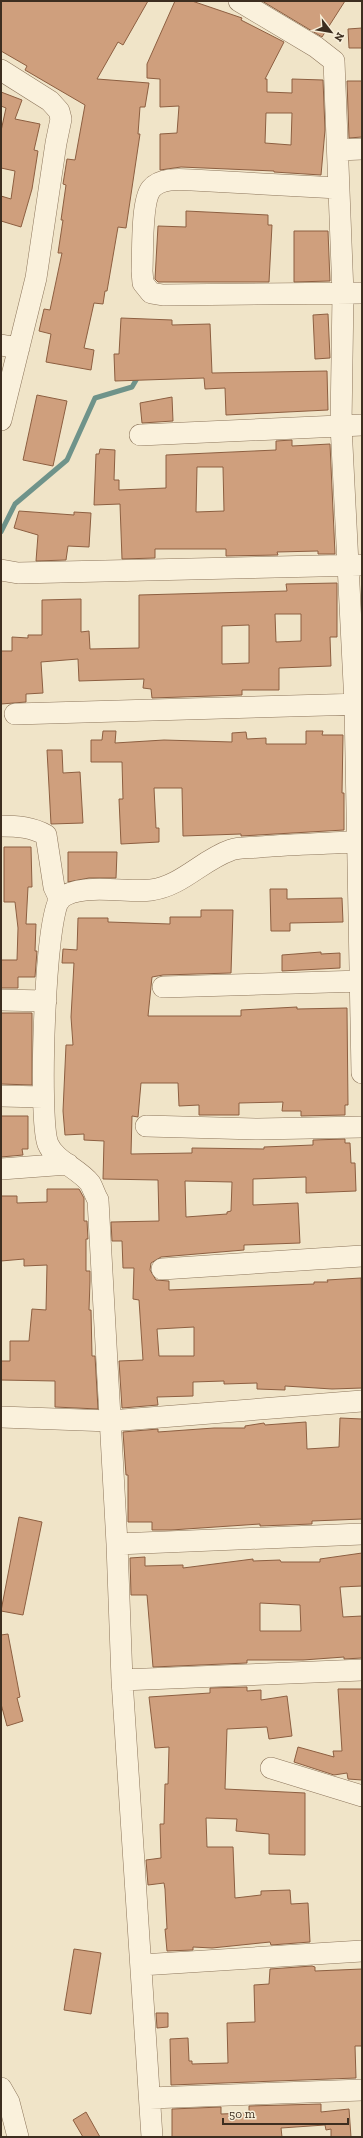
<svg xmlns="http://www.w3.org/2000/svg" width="363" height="2138" viewBox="0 0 363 2138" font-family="'Zilla Slab',serif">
<rect width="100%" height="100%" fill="#f0e4c8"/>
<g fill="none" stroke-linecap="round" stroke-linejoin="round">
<path stroke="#6f938a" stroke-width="5" d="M1,532l14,-28 52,-44 28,-62 37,-11 7,-12"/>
</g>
<path fill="#cf9f7d" stroke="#8d5f41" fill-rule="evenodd" d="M1,1h147l-25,44 -5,-3 -21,37 52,4 -4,24h-5l-2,27h2l-14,94 -8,-1 -11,64h-2l-2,13 -9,-1 -10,45 10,2 -3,20 -45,-8 5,-28 -12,-3 5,-22 6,1 12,-57h-4l5,-33h-2l5,-35 -3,-1 4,-25 8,1 10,-55 -60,-35 2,-4 -26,-15z
M175,1h17l50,17 -1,2 43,22 -19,37h2v13l25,1v-14l31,1 2,50 -4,45 -47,-3v-1l-93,-4 -21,3v-36l17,-1 2,-27 -19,1v-28l-13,-1v-14zM266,113h26l-1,32 -26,-2z
M262,1h83l-23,36z
M362,28v20h-13l-1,-19z
M347,81h15v56l-13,1z
M1,92l21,8 -7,19 25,5 -6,26 4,1 -6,38 -11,38 -20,-6v-25l10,3 4,-28 -14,-3v-37l5,-23 -5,-2z
M186,211l82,4v10h4l-3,57h-111l-3,-3 3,-53 28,1z
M294,231h34l2,50 -36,1z
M328,314l2,44 -15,1 -2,-44z
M121,318l51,2v5l38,-1 2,49 115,-2 1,39 -102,5 -1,-27 -20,1 -1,-11 -89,3 -1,-27h5z
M37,395l30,6 -14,65 -30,-6z
M172,397l1,24 -31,2 -2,-20z
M292,440v6l38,-2 5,110h-17v-3l-41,1 1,3 -52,1v-7h-71v9l-33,1 -2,-55 -26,1 2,-51h3l1,-5 15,1 -1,30h5v10l47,-2v-33l110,-5v-9zM197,467h26l1,44 -28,1z
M19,511l55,4v-3l17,1 -2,34 -21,-1 -2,14 -30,1 2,-26 -24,-7z
M337,583v54h-7l1,29 -52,2v22h-37v5l-90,3 -1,-9 -8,-1 1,-9 -65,2 -1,-22 -37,3 2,31 -17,1v8l-25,2v-53h11v-14l16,1v-3h14v-35l39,-1v33l8,-1 1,18 49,-1v-53l148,-4 -1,-7zM275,614h26v27l-25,1zM249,625v38l-27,1v-38z
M103,731h13l-1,12 49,-3 68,2v-9l14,-1 1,7 19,-1v6h40v-13h17l-1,4h21l-1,58h2v37l-103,6v-2l-58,2 -1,-48h-28l2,40h3v14l-38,2 -2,-45h4l-1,-37h-31v-22h11z
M47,750h15l1,23 17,-1 3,51 -32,1z
M4,847h27l1,40h-4l-2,37h10l-1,27h2l-2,26h-17v11h-17v-28h16l1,-32 -3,-26h-11z
M68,852h49l-1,26h-27l-21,4z
M270,889h17v10l55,-1 1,24 -53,1v8h-19z
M201,910h32l-2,63 -68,2 -11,2 -4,39h93v-6l56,-3v2l50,-1 1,97h-3v10l-44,1v-5h-19l1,-9 -44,1v12h-40v-10l-20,1 -1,-23h-37l-3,34 -6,-1 -1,38 61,-1v-5l72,1v-2l49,-2v-5l32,-1v4h5l1,20h4l1,28 -50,2v-16l-53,2v26l45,-2 2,40 -56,2v5l-83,7 -10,6 -1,7 6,10 13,1v9l145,-6v-2h14l-1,-2 34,-2 1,110 -30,1 -47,-3v4l-28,-1v-6l-33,1v-3l-31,1v14l-36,1 1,8 -36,3 -3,-47 24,-1 -4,-60 -6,-1 1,-31h-11l-1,-27h-10l-1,-19 48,-1 -1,-41 -55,-1 1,-38 -20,-1v-6l-19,1 -2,-24 3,-66h7l-2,-28 3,-54h-12l1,-14 14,1 1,-32h30v4l62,2v-7h31zM185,1181l47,1 -1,29 -4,1v2l-41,3zM194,1327v29h-35l-2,-27z
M321,952v2l19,-1v15l-58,3v-16z
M1,1013h31v72l-31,-1z
M1,1116h27v33h-6l1,6 -22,2z
M47,1189h32l5,9v23h3l1,18h-2v32h4v10l-1,29h2l1,46h3l3,53 -43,-2v-26l-54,-1v-19h9v-20h19l3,-32 14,1 1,-45 -23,1v-7l-23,2v-65h16v7l30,-1z
M340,1418l22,1v100l-50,2v3l-52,2v-2l-89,6h-19v-8h-24v-47h-2l-3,-43 35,-3v3l56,-4h31v-2l19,-3 1,2 41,-3 1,27 32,-2z
M19,1517l23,5 -19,93 -22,-4z
M362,1553v33l-22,1 3,30 19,-1v42l-18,1v-2l-41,3h-56v3l-94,4 -6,-72h-16l-1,-37 15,-1v9l38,-1v3l70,-9v2l27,-1 1,2h39v-3zM260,1603l40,2 1,26h-41z
M8,1634l12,63 -3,1 6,23 -16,5 -6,-22v-69z
M247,1687v4l14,-1v10l26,-4 5,40 -23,3 -2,-12 -40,2 -2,60 80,4v62l-36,-1v-20l-33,-3 1,-12 -31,-1 1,29h26l2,51 26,-3v-4l29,-1 1,14 17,-1 2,39 -39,3 -1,-3 -58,6 -19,-1v3l-26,1 -2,-22h2l-2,-40 -1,-6 -16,2 -2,-25 15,-2 -1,-34h4l1,-40h3l1,-37 -14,1 -6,-51 61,-4v-5z
M338,1689h24v91l-14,-1 -1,-6 -13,2 -40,-13 4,-15 36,10 -1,-6h9z
M74,1949l27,4 -10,61 -27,-4z
M312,1966l3,1v4l47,-2v77h-7l1,32 -185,7 -1,-46 18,-1 1,23h3v3l36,-1 -1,-40 28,-1 -1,-37 15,-1 1,-15z
M156,2013h12v14l-11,1z
M321,2104v8l28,-3 2,28h-20v-8l-5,1 -1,-5 -44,3 1,9h-110v-28l49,-2v7l28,-1v-7z
M86,2112l14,25h-17l-10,-17z"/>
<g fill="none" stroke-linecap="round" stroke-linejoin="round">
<g stroke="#8d765c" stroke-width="22">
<path id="minor" d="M239,1l77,46 18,14 9,233 -2,131 14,279 7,369
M1,70l49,31 9,10 2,8 -5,24 -20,135 -35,142
M338,150l24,-1
M338,188l-146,-8c-14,-1 -32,-2 -41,9 -10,13 -8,64 -9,82l1,12 8,10 12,2 199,-2
M1,345l18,3
M140,435l222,-10
M1,570l17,3 344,-8
M15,714l347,-10
M1,826c16,0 31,1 45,9l8,52 6,13
M163,987l199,-6
M1,1000l45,1
M1,1096l42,1
M146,1126l112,3 104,-2
M1,1169l67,-5
M162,1269l200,-13
M1,1417l109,4 252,-20
M117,1544l245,-10
M122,1680l240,-10
M271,1768l91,28
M141,1965l221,-14
M1,2088l8,14 9,35
M150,2098l212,-8
M152,2137l-30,-457 -5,-136 -19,-344c-3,-5 -5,-12 -8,-17 -12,-15 -35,-22 -42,-39 -10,-24 -3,-231 12,-245 19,-17 66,-6 91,-9 31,-4 51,-30 80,-40 8,-3 19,-2 28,-3 34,-3 69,-3 103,-6"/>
</g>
<use href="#minor" stroke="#faf1dc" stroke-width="21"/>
</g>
<rect width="363" height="2138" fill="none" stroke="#3d2e20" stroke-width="4"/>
<g transform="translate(331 32) rotate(121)" stroke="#f7eed8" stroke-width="3" paint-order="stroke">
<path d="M0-3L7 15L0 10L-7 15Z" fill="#3d2e20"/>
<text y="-6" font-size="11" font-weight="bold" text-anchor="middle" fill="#3d2e20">N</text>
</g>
<path d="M223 2118v6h125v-6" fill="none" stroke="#3d2e20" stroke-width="2"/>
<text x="229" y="2118" font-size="12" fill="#3d2e20" stroke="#f7eed8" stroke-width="3" paint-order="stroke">50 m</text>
</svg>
